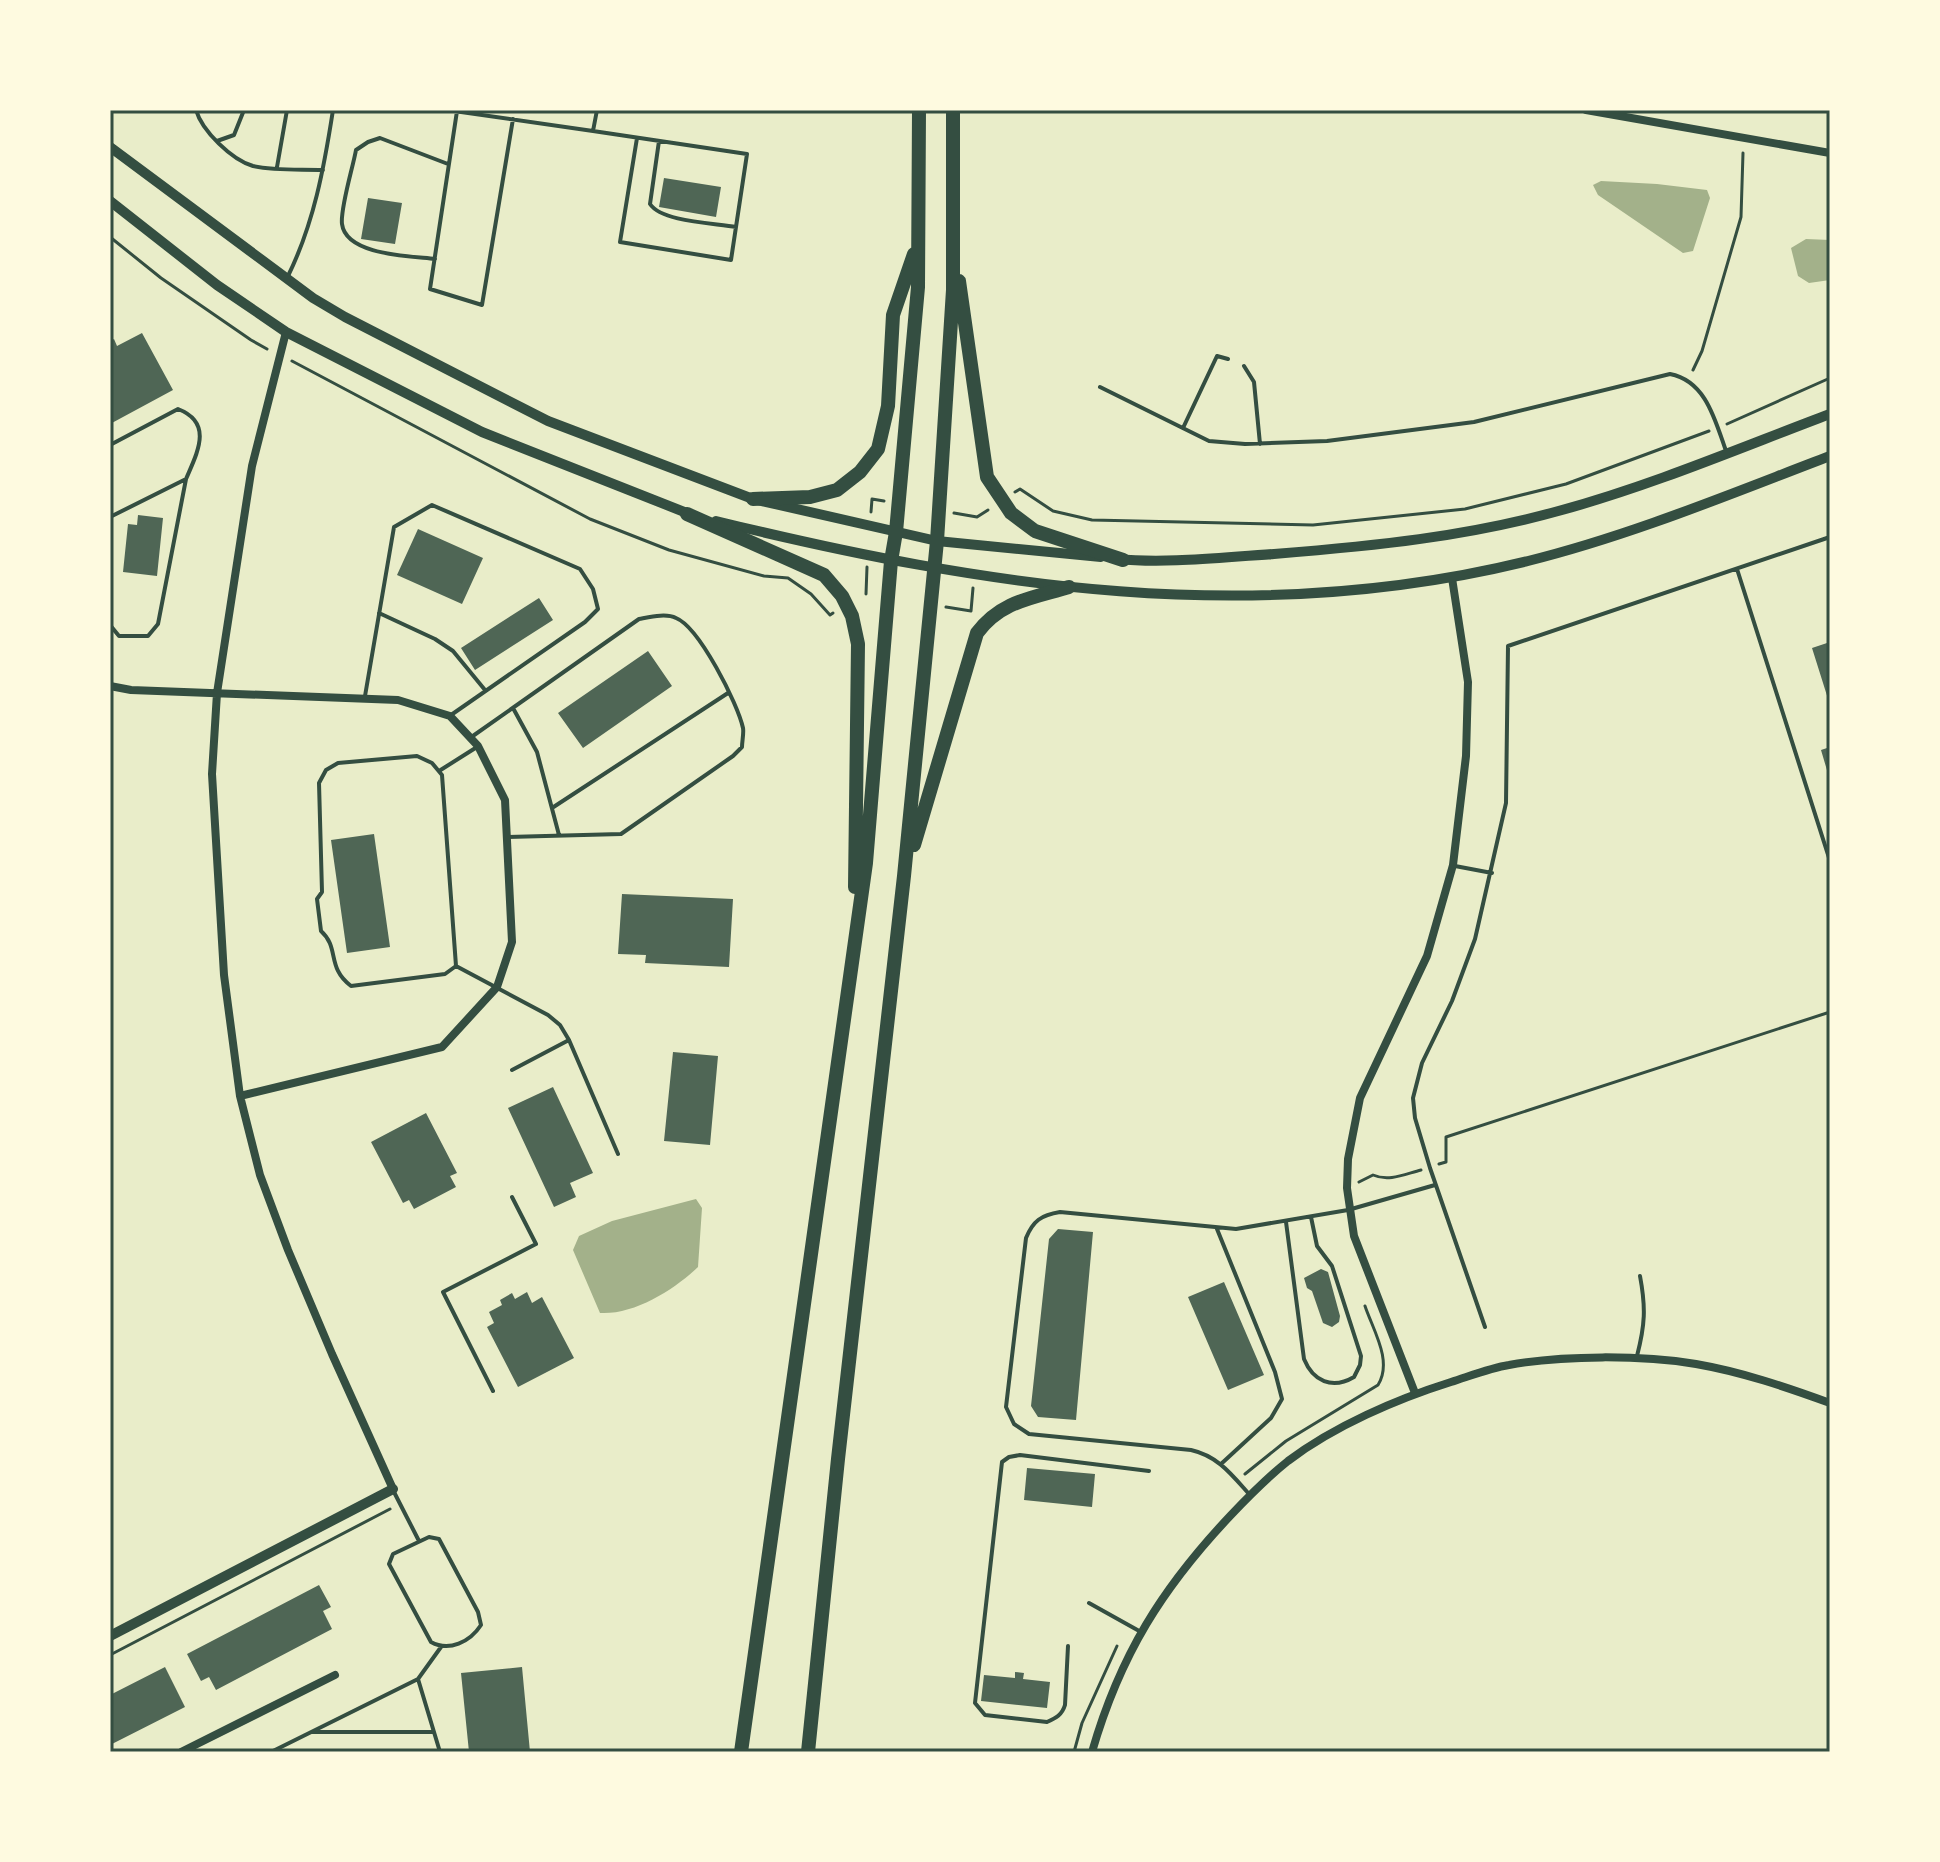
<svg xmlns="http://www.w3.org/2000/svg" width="1940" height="1862" viewBox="0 0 1940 1862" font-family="Lato,sans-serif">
<rect width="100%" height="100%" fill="#e9edc9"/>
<path fill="#a3b18a" d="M1601,181l56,3 50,6 3,8 -17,53 -10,2 -85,-58 -5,-10z
M1806,239l24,1v40l-21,3 -11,-7 -7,-28z
M696,1199l6,9 -4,59c-24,23 -64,48 -98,46l-27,-63 6,-14 33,-15z"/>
<path fill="#4f6655" d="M664,178l57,9 -5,30 -57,-10z
M368,198l34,5 -7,41 -34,-5z
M142,333l31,57 -63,34v-83l4,-2 3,7z
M138,515l25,3 -6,58 -34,-4 5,-48 9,1z
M418,529l65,29 -21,46 -65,-29z
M539,598l14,22 -78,50 -14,-22z
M1830,642v59l-1,1 -17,-54z
M648,651l24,35 -89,62 -25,-35z
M1830,747v30h-1l-8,-27z
M374,834l16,113 -43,6 -16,-113z
M622,894l111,5 -4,68 -84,-4 1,-8 -28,-1z
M673,1052l45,4 -8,89 -46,-4z
M553,1087l40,86 -23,10 6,14 -22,10 -46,-99z
M426,1113l31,60 -7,3 6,11 -42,22 -5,-9 -6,3 -32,-61z
M1058,1229l35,3 -17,188 -38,-3 -7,-11 18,-167z
M1321,1269l7,3 12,44 -1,6 -7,5 -9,-4 -11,-32 -5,-3 -3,-10z
M1224,1282l40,93 -36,15 -40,-93z
M527,1292l5,11 10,-6 32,61 -56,29 -31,-60 7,-4 -5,-11 13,-7 -2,-5 12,-7 3,6z
M1027,1468l68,6 -3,33 -68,-7z
M319,1585l12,22 -8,4 9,18 -116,61 -7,-13 -8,4 -14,-27z
M165,1667l20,40 -75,38v-50z
M522,1667l8,85h-61l-8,-79z
M1015,1672l9,1 -1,6 27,3 -3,26 -66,-7 3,-26 31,3z"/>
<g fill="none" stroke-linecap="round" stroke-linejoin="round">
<path stroke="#344e41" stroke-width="3" d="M110,237l51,41 90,62 16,9
M292,361l298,158 79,31 95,26 24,2 23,16 19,21 3,-2
M1693,370l9,-19 39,-134 2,-64
M1727,424l103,-46
M1015,492l5,-3 33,22 39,9 221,5 152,-16 101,-25 143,-53
M871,512l1,-13 12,2
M954,513l23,4 11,-7
M866,594l1,-27
M946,607l25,4 2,-23
M1439,1164l7,-2v-25l384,-125
M1359,1182l14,-7c16,7 32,-1 48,-5
M1245,1474l41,-33 92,-56c15,-24 -5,-55 -13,-79
M110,1655l280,-146
M1074,1752l8,-29 35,-77"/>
<path stroke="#344e41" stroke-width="4" d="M196,110c6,21 36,50 57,56 22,5 48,3 70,4
M447,110l146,21
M597,110l-4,21 154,23 -16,106 -111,-18 17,-104
M457,111l-27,178 52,16 31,-186
M217,141l17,-6 10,-25
M659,141l-9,63c12,18 64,19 86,23
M277,167l10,-57
M435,259c-26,-3 -89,-4 -93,-35 -2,-15 11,-57 14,-74l12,-8 12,-4 68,26
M288,276c26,-53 36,-108 45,-166
M1244,366l10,16 6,62
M1100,387l109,54 36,3 82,-3 147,-19 196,-48c36,7 45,46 56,77
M1183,428l34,-72 11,3
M110,445l68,-36c36,14 19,44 8,70l-76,38
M1737,569l93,292
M379,613l56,26 18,12 32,39
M110,625l9,11h29l10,-12 28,-145
M365,696l29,-169 38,-22 148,64 13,20 5,20 -13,13 -134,93
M513,708l24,44 22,83
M470,738l169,-119c11,-2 27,-6 37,-1 23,9 62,86 67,110 1,5 -1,13 -1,19l-9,9 -112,78 -114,3
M439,771l38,-24
M552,808l176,-115
M1455,866l37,7
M456,966l-14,-191 -10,-12 -15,-7 -79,7 -12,7 -7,13 3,109 -5,7 4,32c19,17 5,36 30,55l94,-12 11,-8 92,49 12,10 9,15 49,114
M512,1070l57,-30
M1286,1222l18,137c9,22 28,31 50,18l6,-12 1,-9 -29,-90 -15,-20 -6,-29
M1217,1229l58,143 7,27 -11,19 -50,46
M1485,1327l-55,-159 -15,-50 -2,-20 9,-35 30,-62 23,-62 31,-136 2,-157 322,-109
M1637,1356c8,-31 9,-48 3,-80
M493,1391l-50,-99 93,-48 -24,-47
M394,1492l25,49
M1249,1494c-17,-19 -31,-38 -58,-44l-162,-16 -15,-10 -8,-17 20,-169c7,-17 15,-23 34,-26l176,17 112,-19 87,-25
M429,1537l10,2 39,73 3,13c-11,17 -32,27 -50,17l-42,-78 4,-10z
M1089,1603l52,29
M1068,1646l-3,59c-3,10 -9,13 -18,17l-62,-7 -10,-12 27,-241 7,-5 11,-2 129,16
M418,1679l22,73
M314,1732h120
M271,1752l147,-73 23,-32"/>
<path stroke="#344e41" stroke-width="8" d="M1586,110l244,43
M286,332l-34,134 -35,227 -5,81 12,201 16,121 20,79 28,75 44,104 61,135
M110,686l21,4 267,10 52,16 28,30 27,54 7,142 -15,45 -55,60 -202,49
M1415,1393l-61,-157 -7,-48 1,-29 12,-61 67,-142 26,-91 13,-109 2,-74 -16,-104
M181,1752l154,-77
M1092,1752c28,-97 70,-164 139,-237 18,-19 37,-38 57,-54 46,-35 109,-62 163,-79 19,-6 39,-14 58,-17 54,-10 133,-10 187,-1 46,8 90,23 134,39"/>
<path stroke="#344e41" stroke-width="10" d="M110,147l203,151 32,19 203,104 205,78 184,42 164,16
M110,201l107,84 69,47 196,100 210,83
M716,521c270,66 536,108 812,40 104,-26 202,-67 302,-105
M1117,559c50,5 107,-2 157,-5 99,-8 192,-17 288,-44 91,-25 180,-63 268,-96
M110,1636l283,-147"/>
<path stroke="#344e41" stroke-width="14" d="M959,281l28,196 24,36 24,18 88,29
M753,499l57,-2 27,-7 23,-18 18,-23 10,-43 5,-91 21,-61
M687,514l137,61 18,21 10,20 6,28 -3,243
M914,845l63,-212c24,-32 55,-35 92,-46
M741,1752l125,-889 25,-302 5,-29 22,-245 1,-177
M808,1752l30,-293 66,-583 33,-335 16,-251v-180"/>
</g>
<rect width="1940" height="1862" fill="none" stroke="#fefae0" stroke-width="224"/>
<rect x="112" y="112" width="1716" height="1638" fill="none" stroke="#344e41" stroke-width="3"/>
</svg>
